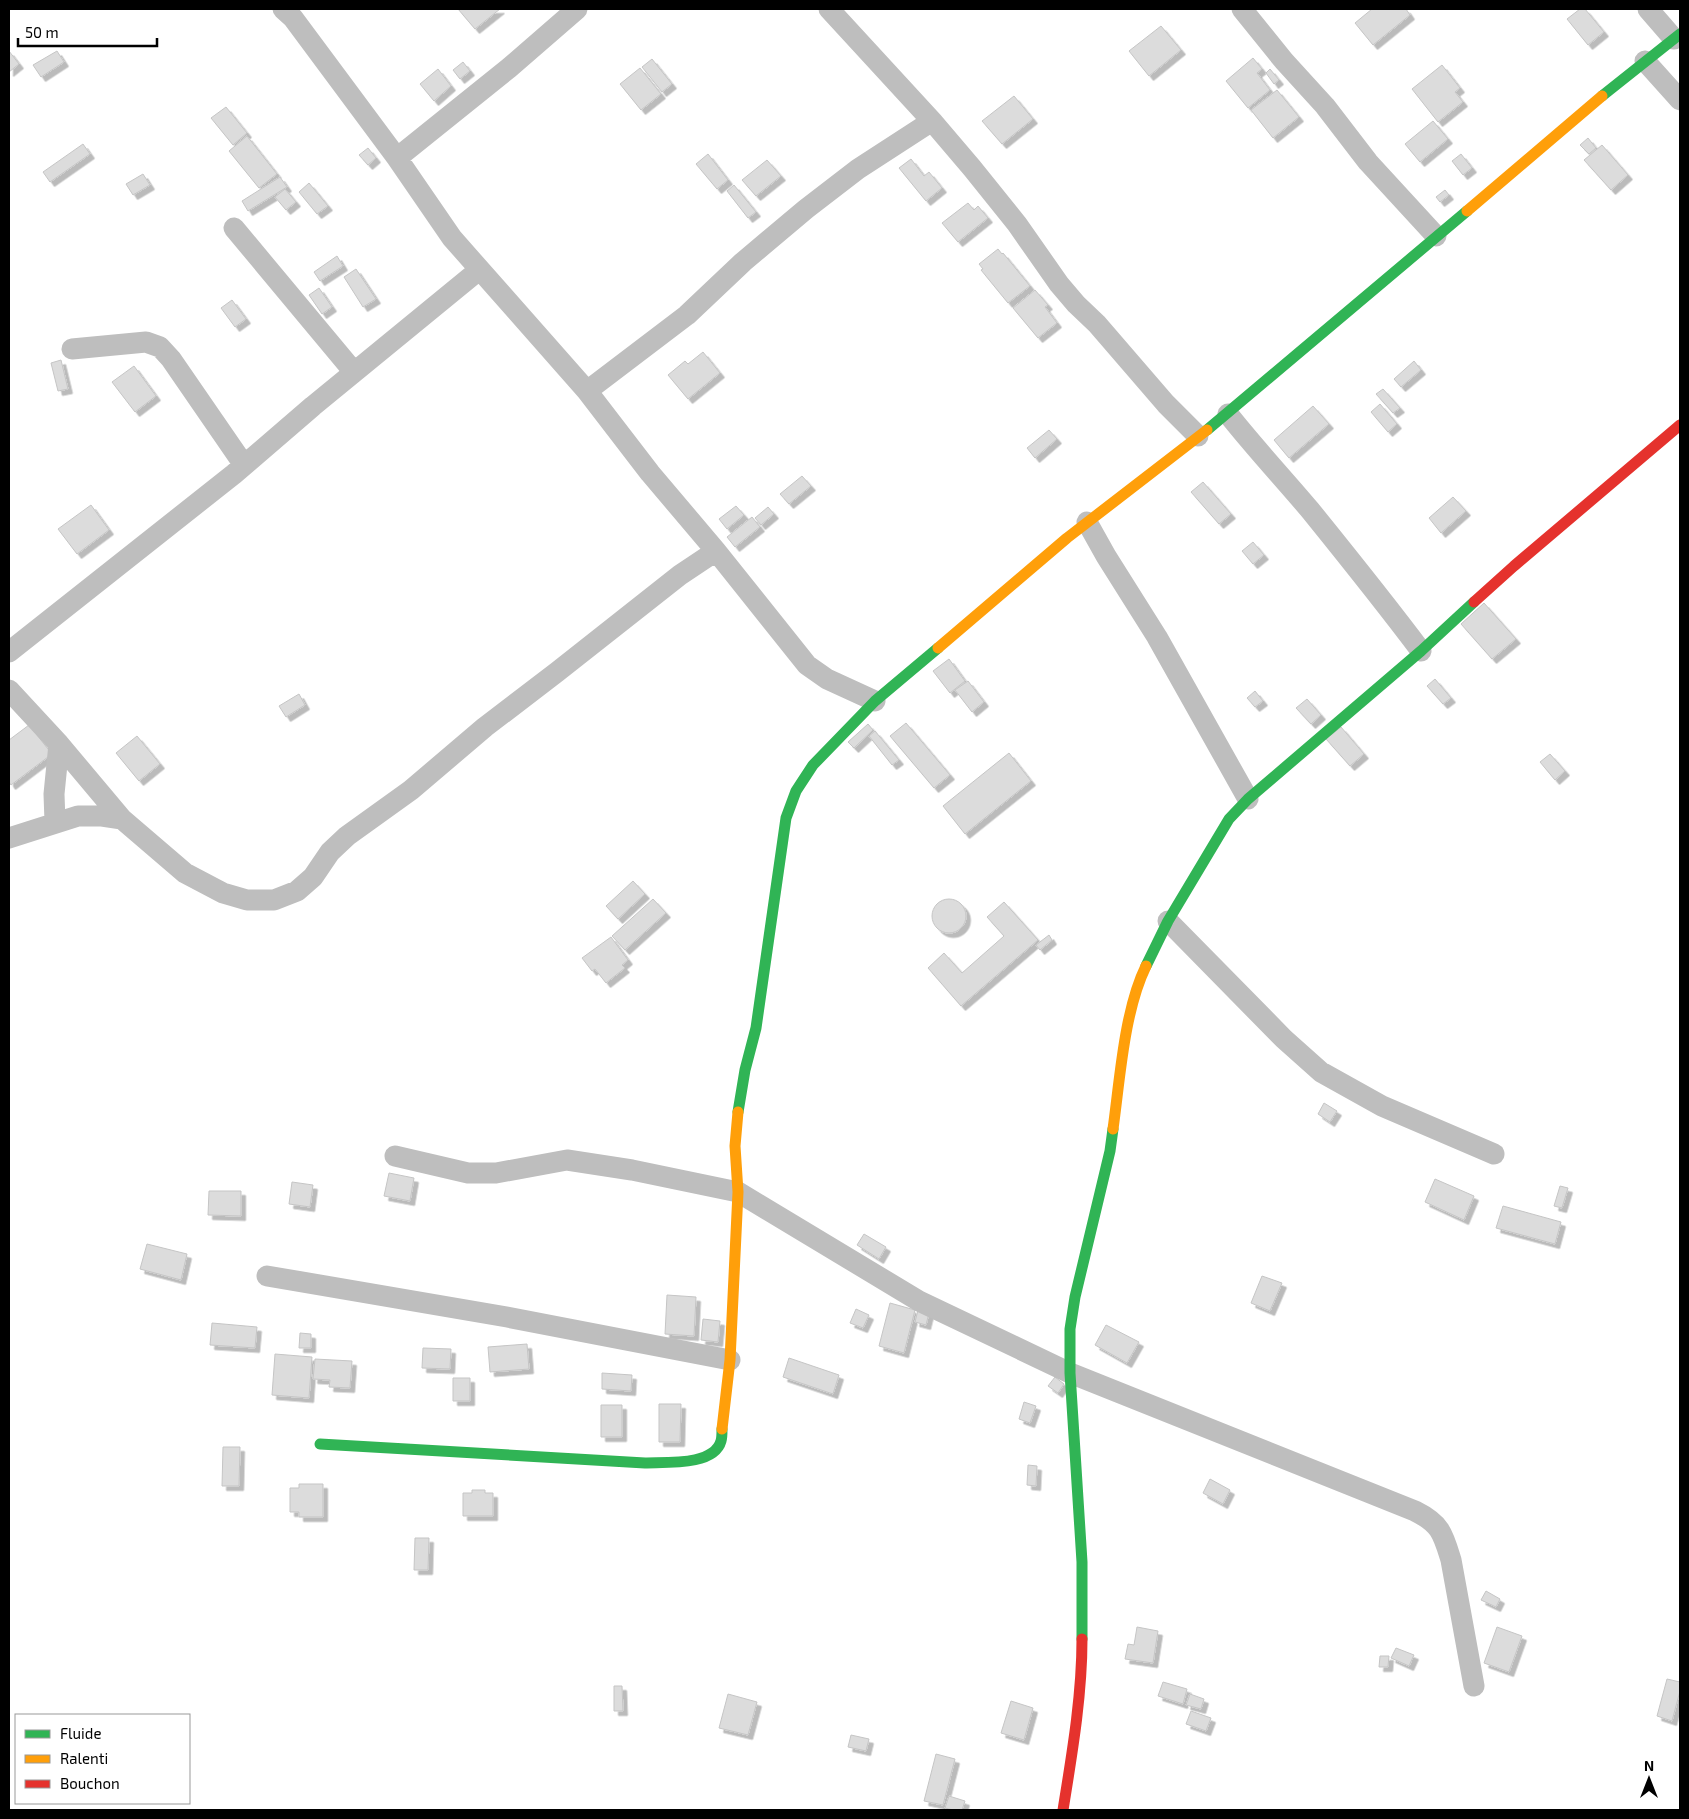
<svg xmlns="http://www.w3.org/2000/svg" width="1689" height="1819" viewBox="0 0 1689 1819" font-family="'Exo 2',sans-serif">
<defs>
<filter id="shadow"><feDropShadow dx="4.5" dy="4.5" stdDeviation="0" flood-color="#0004"/></filter>
</defs>
<rect width="100%" height="100%" fill="#fff"/>
<path fill="#dcdcdc" stroke="#c5c5c5" filter="url(#shadow)" d="M458,9h42l-25,20z
M1372,9h34l4,6 -37,30 -18,-22z
M1580,9h5l19,23 -16,13 -21,-26z
M1161,26l20,24 -32,26 -20,-25z
M9,51l10,13 -10,8z
M57,51l7,11 -23,15 -8,-12z
M1253,58l9,11 -5,4 13,17 -22,18 -22,-27z
M652,59l20,25 -10,8 -20,-25z
M463,62l7,9 -10,8 -7,-9z
M1442,65l18,23 -5,4 8,10 -25,20 -26,-33z
M640,68l21,26 -20,16 -21,-26z
M438,69l13,17 -17,15 -14,-17z
M1270,69l9,11 -5,4 -8,-11z
M1277,90l22,27 -26,21 -22,-28z
M1014,96l19,23 -31,25 -20,-23z
M226,107l21,26 -14,12 -22,-27z
M1433,121l15,18 -28,23 -15,-18z
M247,136l30,38 -18,14 -30,-37z
M1588,138l8,10 -7,6 -9,-9z
M83,144l7,10 -40,28 -7,-10z
M1602,145l26,30 -17,15 -27,-30z
M368,148l8,10 -8,7 -9,-10z
M708,154l20,26 -11,9 -21,-25z
M1461,154l11,14 -9,7 -11,-14z
M911,159l13,17 5,-4 13,16 -16,13 -27,-33z
M767,160l14,16 -25,20 -14,-16z
M143,174l7,11 -17,10 -7,-11z
M280,177l7,10 -39,24 -6,-10z
M309,183l19,23 -11,8 -18,-22z
M734,185l22,27 -8,6 -21,-27z
M285,189l11,13 -10,8 -11,-13z
M1445,190l4,5 -9,7 -4,-5z
M968,203l6,7 4,-4 10,12 -30,24 -16,-19z
M998,249l4,5 1,-1 27,33 -22,17 -27,-33 2,-1 -4,-5z
M337,256l6,10 -23,15 -6,-9z
M356,269l20,30 -13,8 -19,-30z
M319,288l13,19 -10,7 -13,-19z
M1035,290l13,15 -3,2 12,16 -19,15 -25,-30z
M232,300l14,19 -11,8 -14,-19z
M703,352l17,21 -32,26 -20,-24 17,-14 3,3z
M61,360l7,29 -10,2 -7,-28z
M1414,361l7,9 -20,17 -7,-8z
M134,366l22,30 -21,16 -23,-30z
M1383,389l17,19 -7,5 -17,-19z
M1380,404l17,20 -9,8 -17,-20z
M1313,406l16,18 -40,34 -15,-18z
M1049,430l8,9 -22,19 -8,-10z
M802,476l9,10 -22,18 -9,-10z
M1203,482l28,32 -12,10 -28,-32z
M1453,497l13,14 -25,22 -12,-15z
M91,505l18,25 -32,24 -19,-25z
M736,506l8,9 -17,14 -8,-10z
M768,507l6,7 -13,11 -6,-7z
M752,517l8,10 -25,20 -8,-10z
M1253,542l11,13 -11,9 -11,-13z
M1484,603l32,36 -24,20 -31,-35z
M949,659l16,22 -15,12 -17,-22z
M1435,679l16,19 -8,6 -16,-18z
M968,681l16,21 -12,10 -17,-22z
M1255,691l8,10 -8,6 -8,-9z
M299,694l6,11 -19,12 -7,-11z
M1307,699l14,16 -10,9 -15,-16z
M906,723l44,52 -16,13 -44,-52z
M868,724l5,6 -19,18 -6,-6z
M29,725l23,29 -41,31 -2,-3v-42z
M1341,727l23,27 -14,12 -24,-27z
M875,731l24,29 -7,5 -23,-29z
M137,736l23,28 -21,17 -23,-28z
M1009,753l22,28 -66,53 -22,-28z
M1550,754l15,17 -10,9 -15,-18z
M633,881l12,13 -27,25 -12,-13z
M932 916a17 17 0 1 1 34 0a17 17 0 1 1-34 0Z
M653,899l13,14 -41,37 -13,-14z
M1004,902l34,38 -77,66 -33,-38 16,-15 18,20 42,-37 -17,-19z
M1049,935l3,5 -12,10 -4,-5z
M611,937l17,23 -6,5 3,3 -19,15 -11,-14 -3,2 -10,-13z
M1324,1103l13,8 -7,11 -12,-8z
M389,1173l25,5 -4,23 -26,-5z
M1435,1179l39,17 -10,24 -39,-18z
M292,1182l21,3 -3,22 -21,-3z
M1560,1186l8,2 -6,20 -8,-2z
M209,1191h32v25l-33,-1z
M1503,1206l58,16 -6,22 -59,-16z
M864,1234l22,13 -7,12 -22,-14z
M147,1244l40,10 -6,26 -41,-11z
M1262,1276l20,7 -12,28 -19,-8z
M667,1295l29,2 -2,39 -29,-2z
M890,1303l25,7 -11,43 -25,-7z
M919,1306l11,3 -4,16 -11,-3z
M856,1309l13,6 -6,13 -13,-5z
M703,1319l17,2 -2,21 -17,-2z
M212,1323l45,4 -2,21 -45,-3z
M1106,1325l33,17 -12,21 -32,-18z
M300,1333l11,1v14h-12z
M527,1344l2,25 -39,3 -2,-25z
M423,1348l28,1 -1,20 -28,-1z
M275,1354l37,3 -3,41 -37,-3z
M789,1358l50,17 -6,19 -50,-17z
M315,1359l37,2 -2,27 -21,-1 1,-7 -17,-1z
M602,1373l30,2 -1,16 -29,-2z
M1055,1377l9,7 -6,9 -10,-7z
M453,1378h17v23h-17z
M1024,1402l12,4 -6,17 -11,-4z
M659,1404h22l-1,38h-21z
M601,1405h21v32h-21z
M223,1447h17l-1,39h-17z
M1028,1465l9,1 -1,20 -9,-1z
M1210,1479l20,11 -7,14 -20,-11z
M299,1484h24v33h-24v-5h-9v-24h9z
M472,1490h13v3h8v23h-30v-23h9z
M415,1538h14l-1,32h-14z
M1486,1591l14,8 -4,8 -15,-7z
M1137,1627l21,4 -5,32 -28,-4 3,-15 6,1z
M1497,1627l25,9 -13,36 -25,-9z
M1396,1648l18,7 -5,11 -18,-8z
M1380,1656h9l-1,11h-9z
M1667,1679l13,3v9l-8,30 -15,-5z
M1163,1682l24,7 -4,15 -25,-8z
M614,1686h8l1,25h-9z
M728,1694l29,8 -9,33 -29,-7z
M1190,1694l14,5 -3,10 -15,-4z
M1011,1701l22,7 -9,32 -23,-7z
M1191,1711l20,7 -5,13 -20,-7z
M851,1735l18,4 -3,12 -18,-4z
M936,1754l19,5 -12,46 -19,-4z
M949,1796l16,5 -3,9h-9l-8,-2z"/>
<g fill="none" stroke-linecap="round" stroke-linejoin="round">
<path stroke="#bebebe" stroke-width="21" d="M283,9l10,9 104,140 55,80 135,153 63,82 66,78 91,114 20,14 48,22
M829,9l103,112 40,47 45,56 42,60 17,20 21,20 69,80 32,32
M1242,9l42,52 41,45 43,56 68,74
M1648,9l26,30
M1645,61l35,39
M397,158l112,-90 68,-59
M234,228l120,144
M72,349l74,-7 14,5 11,12 73,106
M587,391l100,-76 56,-53 63,-53 52,-40 74,-48
M1228,414c26,33 55,64 82,96 38,47 75,93 111,141
M1087,522l19,34 51,81 91,162
M9,652l225,-178 79,-68 166,-136
M9,690l50,54 63,75 63,54 38,20 24,7h27l23,-9 16,-14 17,-25 17,-16 64,-46 74,-63 72,-55 123,-97 36,-24
M55,822l-1,-28 5,-50
M9,838l69,-22h24l20,3
M1168,921l116,118 37,33 61,34 112,48
M395,1156l73,17h28l71,-13 65,10 106,22 181,109 151,72 345,138c26,13 28,23 36,49l23,126
M267,1276l240,41 223,43"/>
<path stroke="#30b455" stroke-width="11" d="M1602,96l78,-62
M1207,430l260,-219
M1146,966l22,-45 61,-102 19,-20 173,-148 53,-49
M738,1112l7,-42 11,-42 30,-210 10,-27 17,-26 62,-64 63,-53
M320,1444l325,19c21,-1 69,3 76,-22 1,-3 1,-8 1,-12
M1082,1639v-77l-12,-189v-44l5,-32 35,-146 3,-22"/>
<path stroke="#ff9f0a" stroke-width="11" d="M1467,211l135,-115
M938,648l129,-110 140,-108
M1113,1129c7,-50 11,-118 33,-163
M722,1429l8,-69 8,-168 -3,-46 3,-34"/>
<path stroke="#e5322d" stroke-width="11" d="M1474,602l40,-36 166,-141
M1063,1810c9,-56 19,-114 19,-171"/>
</g>
<rect width="1689" height="1819" fill="none" stroke="#000000" stroke-width="20"/>
<rect x="15" y="1714" width="175" height="90" fill="#ffffff" stroke="#999999"/>
<rect x="25" y="1730" width="25" height="8" fill="#30b455" stroke="#999999"/>
<text x="60" y="1739" font-size="15" fill="#000000">Fluide</text>
<rect x="25" y="1755" width="25" height="8" fill="#ff9f0a" stroke="#999999"/>
<text x="60" y="1764" font-size="15" fill="#000000">Ralenti</text>
<rect x="25" y="1780" width="25" height="8" fill="#e5322d" stroke="#999999"/>
<text x="60" y="1789" font-size="15" fill="#000000">Bouchon</text>
<g transform="translate(1649 1779)" stroke="#ffffff" stroke-width="4" paint-order="stroke">
<path d="M0-4L9 19L0 12L-9 19Z" fill="#000000"/>
<text y="-8" font-size="14" font-weight="bold" text-anchor="middle" fill="#000000">N</text>
</g>
<path d="M18 38v8h139v-8" fill="none" stroke="#000000" stroke-width="2.5"/>
<text x="25" y="38" font-size="15" fill="#000000" stroke="#ffffff" stroke-width="4" paint-order="stroke">50 m</text>
</svg>
